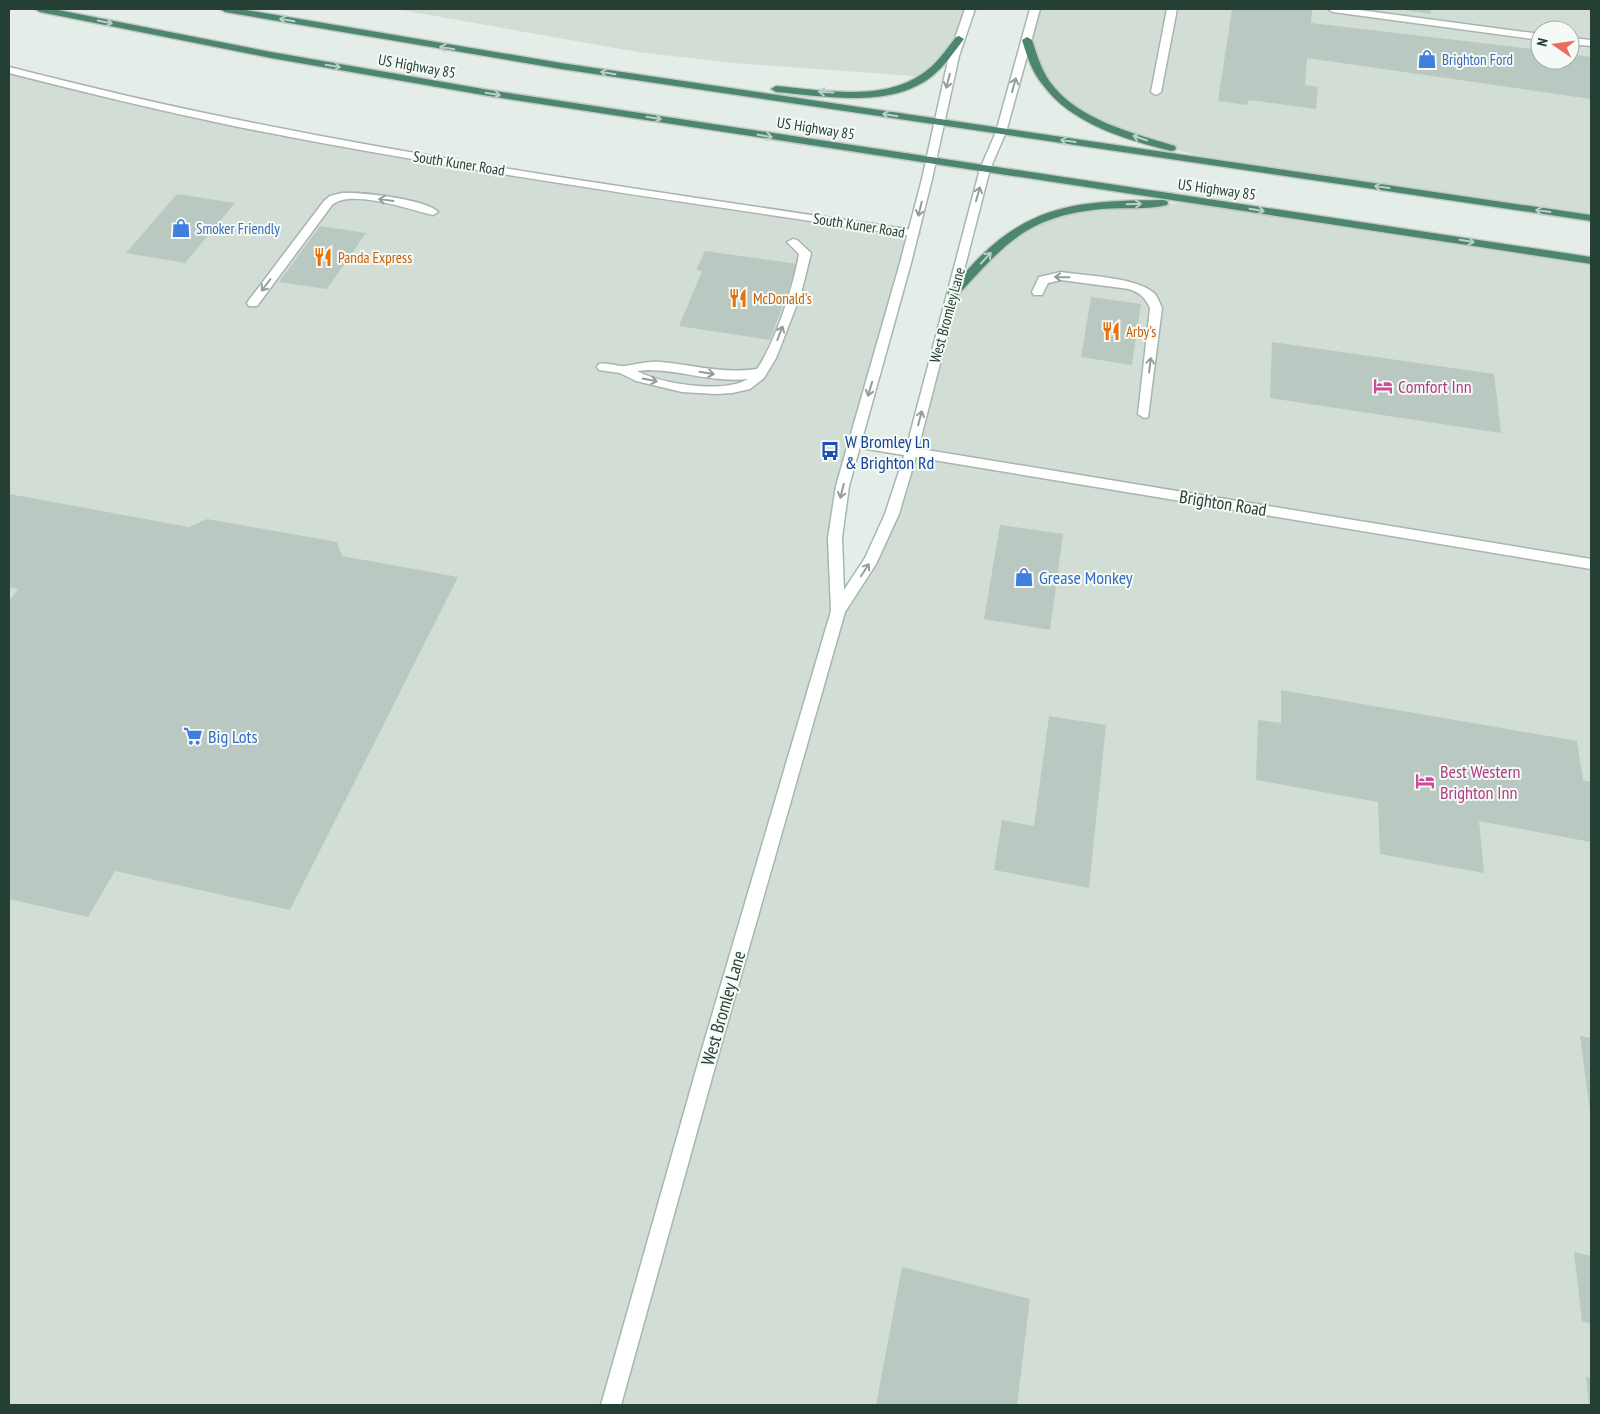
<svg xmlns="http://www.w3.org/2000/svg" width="1600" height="1414" viewBox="0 0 1600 1414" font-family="'PT Sans Narrow',sans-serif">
<rect width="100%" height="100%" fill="#e4ede8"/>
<path fill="#d2ddd6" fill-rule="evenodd" d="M396,9h574l-11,30 -33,38 -193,-14 -95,-11z
M1035,9h556v209l-353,-53 -69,-17 -59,-21 -55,-32 -28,-55zM1540,30h30v30h-30z
M9,70l330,73 574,90 -73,265 -2,112 45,-73 70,-244 38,-41 62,-38 86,-10 70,-1 382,58v1144h-1582z"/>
<path fill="#b9c8c0" d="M1232,9h80l-1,14 229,27v10h30v-6l21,3v42l-284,-41 -2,27 13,2 -2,22 -67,-9 -2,5 -29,-4z
M1403,9h28v5l-28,-4z
M177,194l58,9 -50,60 -59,-10z
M320,226l46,7 -39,56 -48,-7z
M705,251l93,13 -28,76 -91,-14 23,-55 -6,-1z
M1091,297l50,7 -9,61 -51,-8z
M1272,342l222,32 7,59 -231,-35z
M9,494l180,33 18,-8 130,23 5,14 116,21 -168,333 -175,-39 -27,46 -79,-18v-298l9,-12 -9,-2z
M1000,525l63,9 -13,96 -66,-11z
M1281,690l296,51 6,39 8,2v60l-112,-21 5,52 -104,-19 -2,-52 -122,-22 2,-60 23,3z
M1049,716l57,9 -17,163 -95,-18 8,-50 32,6z
M1580,1036l11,2v74h-1z
M1574,1252l17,4v68l-9,-3z
M902,1267l128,32 -13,106h-141z
M1586,1376l5,2v27h-2z"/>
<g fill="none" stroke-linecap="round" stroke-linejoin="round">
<g stroke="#a7b5ae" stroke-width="3">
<path id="service" d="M1167,9h10l-16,83 -5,3 -5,-3z
M1328,9h24l188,25v6l-207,-28z
M1570,38l21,2v6l-21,-2z
M342,193c19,-1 84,6 96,19l-5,3c-22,-5 -83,-27 -101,-10l-75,101h-8l-2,-3 2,-3 75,-99 6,-5z
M793,239l4,1 14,13 -10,41 -25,64 -12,20 -14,11 -18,4 -16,1 -34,-2 -46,-11 -16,-8 -21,-3 -2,-3 2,-3c9,-2 18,3 27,2 12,-2 22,-5 34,-4 35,3 61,12 97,7 18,-26 37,-84 42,-115l-12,-12zM648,370c33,0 66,13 100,9 -24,15 -87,5 -111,-8z
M1061,272c24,4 77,5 94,22 3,4 5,10 7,14l-14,109 -4,1 -6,-4 12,-106c-5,-11 -10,-15 -21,-19l-68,-9 -13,3 -6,12h-8l-2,-3 7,-15z"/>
</g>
<g stroke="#a7b5ae" stroke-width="3">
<path id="tertiary" d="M9,67c75,19 149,37 225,52 225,46 452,77 679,111l6,3 -6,3c-227,-34 -454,-65 -679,-110 -76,-16 -151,-34 -225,-53z
M854,438l737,121v10l-742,-123 -1,-3 1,-3z"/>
</g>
<g stroke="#a3b9ad" stroke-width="3">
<path id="secondary" d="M965,9h10l-16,47 -27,123 -21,84 -62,223 -7,52 2,52 21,-32 20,-44 20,-61 75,-284 16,-37 34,-123h10l-34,123 -16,37 -73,284 -18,61 -23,50 -31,48 -125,437 -99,356h-20l101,-356 129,-438 -3,-73 8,-52 64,-223 22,-84 27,-123z"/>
</g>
<g stroke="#c2c9c6" stroke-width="3">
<path id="trunk" d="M35,9h18l218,43 218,38 1102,167v7l-1102,-168 -218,-38 -231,-46z
M220,9h20l321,54 1030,152v6l-1030,-152 -336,-57z
M959,36l5,3c-10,13 -20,28 -33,38 -42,32 -107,19 -155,15l-5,-3 5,-3c46,4 106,16 146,-12 14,-9 24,-24 34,-37z
M1027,37l5,3c5,15 9,29 18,42 28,38 82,51 125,64l1,2 -1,2 -4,1c-44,-11 -100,-27 -128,-66 -11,-13 -16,-29 -21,-45z
M1163,200l4,1 1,2 -1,2c-20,5 -44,2 -65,4 -75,7 -96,34 -145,87h-8l-2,-3c7,-10 17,-19 26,-29 58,-62 110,-63 190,-64z"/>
</g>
<use href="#service" fill="#fff" fill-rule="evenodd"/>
<use href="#tertiary" fill="#fff" fill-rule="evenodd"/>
<use href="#secondary" fill="#fff" fill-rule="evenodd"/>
<use href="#trunk" fill="#4d866f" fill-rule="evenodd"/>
</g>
<defs><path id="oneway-shaft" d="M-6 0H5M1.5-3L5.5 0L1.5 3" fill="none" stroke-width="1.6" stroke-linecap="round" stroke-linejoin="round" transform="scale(1.25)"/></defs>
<g stroke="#bad1c7">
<use href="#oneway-shaft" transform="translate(287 20) rotate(-170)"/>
<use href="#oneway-shaft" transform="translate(105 22) rotate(12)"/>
<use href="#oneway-shaft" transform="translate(447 48) rotate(-170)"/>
<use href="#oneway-shaft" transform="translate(333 66) rotate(10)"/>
<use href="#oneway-shaft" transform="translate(608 73) rotate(-171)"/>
<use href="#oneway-shaft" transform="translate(826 92) rotate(-177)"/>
<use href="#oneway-shaft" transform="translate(493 94) rotate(9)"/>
<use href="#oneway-shaft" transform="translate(890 115) rotate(-171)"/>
<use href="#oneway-shaft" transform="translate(654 118) rotate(9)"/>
<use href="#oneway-shaft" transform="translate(765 136) rotate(9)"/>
<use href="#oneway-shaft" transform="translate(1140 138) rotate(-161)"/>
<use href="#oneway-shaft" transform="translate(1068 141) rotate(-172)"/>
<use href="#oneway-shaft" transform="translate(1382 187) rotate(-172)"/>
<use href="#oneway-shaft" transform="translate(1134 204) rotate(-2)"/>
<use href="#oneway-shaft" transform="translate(1257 210) rotate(9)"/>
<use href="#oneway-shaft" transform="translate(1543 211) rotate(-172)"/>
<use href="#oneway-shaft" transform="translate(1467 241) rotate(9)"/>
<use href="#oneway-shaft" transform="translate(986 258) rotate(-47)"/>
</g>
<g stroke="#929f99">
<use href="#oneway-shaft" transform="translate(948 81) rotate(104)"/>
<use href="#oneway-shaft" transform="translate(1014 85) rotate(-74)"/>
<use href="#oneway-shaft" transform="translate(978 194) rotate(-74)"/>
<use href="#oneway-shaft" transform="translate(386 200) rotate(-172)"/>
<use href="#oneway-shaft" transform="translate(920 209) rotate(104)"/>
<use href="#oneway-shaft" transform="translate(1062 277) rotate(-179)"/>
<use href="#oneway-shaft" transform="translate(266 285) rotate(127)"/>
<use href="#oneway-shaft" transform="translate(780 333) rotate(-69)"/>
<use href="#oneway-shaft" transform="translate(1150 365) rotate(-83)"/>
<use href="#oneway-shaft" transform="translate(707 373) rotate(9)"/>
<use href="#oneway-shaft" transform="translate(650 380) rotate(12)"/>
<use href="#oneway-shaft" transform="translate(870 389) rotate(107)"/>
<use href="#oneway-shaft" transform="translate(920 418) rotate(-75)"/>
<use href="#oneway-shaft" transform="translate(842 491) rotate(104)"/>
<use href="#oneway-shaft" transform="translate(865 570) rotate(-57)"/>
</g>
<defs>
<g id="shop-bare" transform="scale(1.5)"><path d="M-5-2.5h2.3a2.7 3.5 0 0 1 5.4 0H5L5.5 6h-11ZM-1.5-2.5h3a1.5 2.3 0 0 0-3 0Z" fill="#3f7fe0" stroke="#f5faf6" stroke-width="2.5" paint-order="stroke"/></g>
<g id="restaurant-bare" transform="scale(1.5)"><path d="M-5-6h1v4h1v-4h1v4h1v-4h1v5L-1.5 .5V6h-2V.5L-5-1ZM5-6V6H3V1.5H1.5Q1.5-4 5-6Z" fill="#e8710a" stroke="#f5faf6" stroke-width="2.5" paint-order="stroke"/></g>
<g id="hotel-bare" transform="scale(1.5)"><path d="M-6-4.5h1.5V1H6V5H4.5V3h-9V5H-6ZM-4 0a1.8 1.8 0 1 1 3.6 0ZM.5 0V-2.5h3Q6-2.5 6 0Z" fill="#d1479c" stroke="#f5faf6" stroke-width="2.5" paint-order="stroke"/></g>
<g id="bus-bare" transform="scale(1.5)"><path d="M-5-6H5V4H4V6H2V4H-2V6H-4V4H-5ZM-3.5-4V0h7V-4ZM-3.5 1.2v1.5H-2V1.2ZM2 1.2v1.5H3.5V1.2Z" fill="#1a4fb4" stroke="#f5faf6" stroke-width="2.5" paint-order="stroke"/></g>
<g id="supermarket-bare" transform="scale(1.5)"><path d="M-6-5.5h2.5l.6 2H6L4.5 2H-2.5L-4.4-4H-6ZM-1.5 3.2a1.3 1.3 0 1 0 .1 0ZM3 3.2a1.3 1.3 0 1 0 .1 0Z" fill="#3f7fe0" stroke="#f5faf6" stroke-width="2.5" paint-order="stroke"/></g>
</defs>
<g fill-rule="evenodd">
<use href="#shop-bare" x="1427" y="59"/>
<use href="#shop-bare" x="181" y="228"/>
<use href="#restaurant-bare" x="323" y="257"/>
<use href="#restaurant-bare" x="738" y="298"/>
<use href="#restaurant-bare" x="1111" y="331"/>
<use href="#hotel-bare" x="1383" y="386"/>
<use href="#bus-bare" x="830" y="451"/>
<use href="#shop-bare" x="1024" y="577"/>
<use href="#supermarket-bare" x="193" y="736"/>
<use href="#hotel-bare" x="1425" y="781"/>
</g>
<g text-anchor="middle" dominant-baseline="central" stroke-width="4" stroke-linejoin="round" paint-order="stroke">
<g font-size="15" fill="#366cbe" stroke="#f5faf6" text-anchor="start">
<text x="1442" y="59">Brighton Ford</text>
<text x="196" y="228">Smoker Friendly</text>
</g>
<g font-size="15" fill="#243f33" stroke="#f5faf6">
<text transform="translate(417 66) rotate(10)">US Highway 85</text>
<text transform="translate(816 128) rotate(9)">US Highway 85</text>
<text transform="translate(459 163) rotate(9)">South Kuner Road</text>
<text transform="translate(1217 189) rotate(8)">US Highway 85</text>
<text transform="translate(859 225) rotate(9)">South Kuner Road</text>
<text transform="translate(947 315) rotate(-75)">West Bromley Lane</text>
</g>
<g font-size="15" fill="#c56008" stroke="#f5faf6" text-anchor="start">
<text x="338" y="257">Panda Express</text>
<text x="753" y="298">McDonald's</text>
<text x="1126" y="331">Arby's</text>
</g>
<g font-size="18" fill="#b23c85" stroke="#f5faf6" text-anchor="start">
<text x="1398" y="386">Comfort Inn</text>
<text x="1440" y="771">Best Western<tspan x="1440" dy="21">Brighton Inn</tspan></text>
</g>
<g font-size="18" fill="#164399" stroke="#f5faf6" text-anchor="start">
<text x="845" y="441">W Bromley Ln<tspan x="845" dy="21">&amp; Brighton Rd</tspan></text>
</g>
<g font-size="18" fill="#243f33" stroke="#f5faf6">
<text transform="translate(1223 503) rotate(9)">Brighton Road</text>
<text transform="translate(723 1008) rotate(-74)">West Bromley Lane</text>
</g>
<g font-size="18" fill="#366cbe" stroke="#f5faf6" text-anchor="start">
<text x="1039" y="577">Grease Monkey</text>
<text x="208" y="736">Big Lots</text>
</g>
</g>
<rect width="1600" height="1414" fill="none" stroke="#243f33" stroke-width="20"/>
<g transform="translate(1555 45) rotate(283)"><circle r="24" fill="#f5faf6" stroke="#a1afa8"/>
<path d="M0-4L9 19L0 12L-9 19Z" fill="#ef6b61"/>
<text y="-8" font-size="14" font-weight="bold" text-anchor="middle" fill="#243f33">N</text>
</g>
</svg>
